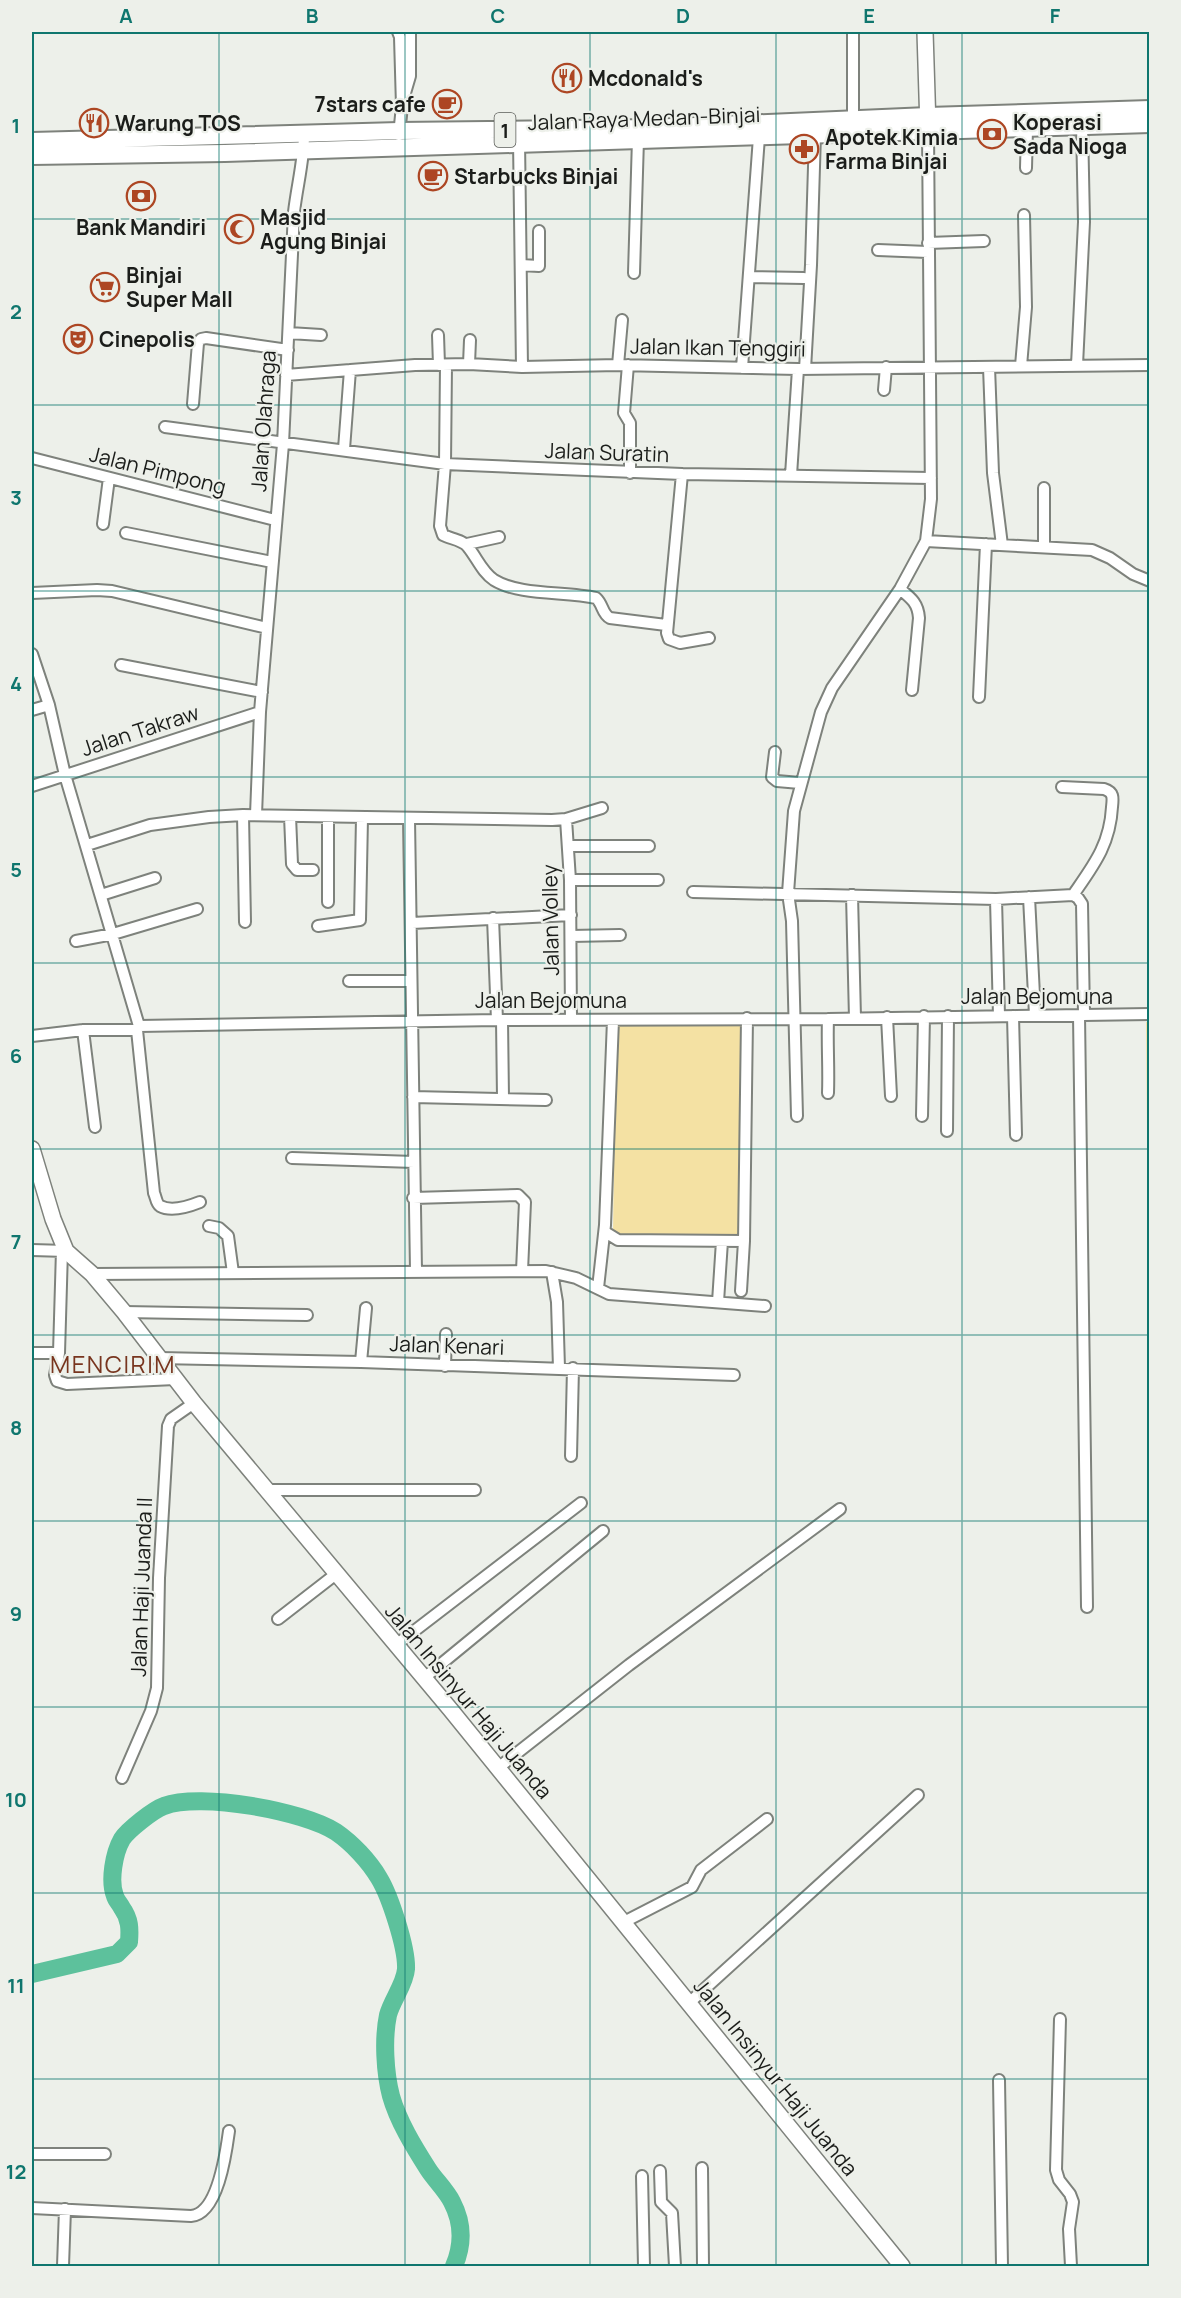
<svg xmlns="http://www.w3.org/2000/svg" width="1181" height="2298" viewBox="0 0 1181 2298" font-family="Manrope,sans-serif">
<rect width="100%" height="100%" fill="#edf0ea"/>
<path fill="#f4e1a3" d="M1146,1022h4l-1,221h-1z
M616,1024l126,2 -3,210 -126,-2z"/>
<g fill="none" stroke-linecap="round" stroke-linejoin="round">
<path stroke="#5dc19c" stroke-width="18" d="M32,1974l85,-20 12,-12c1,-13 1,-23 -7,-34 -2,-4 -6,-8 -7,-12 -6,-15 -1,-43 7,-57 6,-9 31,-29 42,-33 36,-14 140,5 172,26 16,11 33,29 43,46 11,18 28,70 27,91 -1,15 -14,31 -18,46 -5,24 -3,58 3,81 7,25 23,51 37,73 7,11 18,21 24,33 11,21 11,43 2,64"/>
<g stroke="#7e827c" stroke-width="14">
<path id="street" d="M398,32l2,5 2,69 -3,29
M405,93l5,-17v-44
M853,119v-86
M519,140l3,227
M1026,168l1,-39
M928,243l56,-2
M878,250l50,2
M521,265l18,1v-35
M634,273l4,-134
M749,277l55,1
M289,333l32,2
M438,335l1,30
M469,364l1,-24
M446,365l-1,99 -5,62 3,9c8,4 20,5 25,12 9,11 14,25 26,33 26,16 71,11 102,18 7,6 6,16 14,20l56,7
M618,365l4,-45
M628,365l-4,48 6,10v50
M1077,365l7,-143 -2,-97
M1021,366l5,-59 -2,-92
M989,367l4,106 9,72
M742,368l17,-231
M805,369l6,-104 4,-131
M286,375l129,-10 54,-1 53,3 96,-2 180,4 352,-4
M884,390l2,-23
M193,404l5,-61 3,-4 5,-1 82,12
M165,427l280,37 237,10 249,4
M344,449l6,-79
M32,458l243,62
M682,474l-15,159 2,6 11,4 29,-5
M791,475l7,-106
M103,524l6,-46
M126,533l146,29
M926,541l166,9 18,8 23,16 17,7
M467,544l32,-7
M1044,546v-58
M900,589c11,9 18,14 19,29l-7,72
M32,593l65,-3 15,1 155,37
M32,654l17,51 16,70 74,251
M121,665l141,27
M979,697l7,-153
M32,710l17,-5
M775,752l-3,25 5,4 23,2
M32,786l228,-74
M1062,787l42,2c10,3 9,9 8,18 -2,38 -19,59 -39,88
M243,815l2,107
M256,815l4,-103 23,-268 11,-232c3,-26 10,-52 10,-78
M290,816l2,48 5,6h16
M409,819l7,452
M566,819l4,61 1,140
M87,845l63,-20 59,-8 34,-2 309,5 14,-1 36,-11
M568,846h81
M570,880h88
M693,892l303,7 77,-4 5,3 4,6 2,110
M101,895l54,-17
M852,895l3,123
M1029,897l6,118
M996,899l3,117
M328,902v-84
M493,918l4,102
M412,923l159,-8
M318,926l42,-6 2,-102
M571,936l49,-1
M76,941l37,-7 84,-25
M349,981h62
M1079,1015l8,592
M1013,1016l3,119
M887,1017l4,79
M828,1019c-1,25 1,49 0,74
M502,1020l1,78
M83,1030l12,97
M137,1030l17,163c2,4 2,10 6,13 11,6 30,0 40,-4
M32,1036l51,-6h54l2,-4 358,-6 331,-1 322,-5
M413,1097l133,3
M797,1116l-5,-195 -4,-28 6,-82 27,-99 11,-24 68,-99 26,-48 5,-42 -3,-369
M922,1116l2,-100
M947,1131l1,-115
M292,1158l122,4
M413,1198l105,-3 7,7 -3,69
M209,1226l10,2 9,8 5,37
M605,1232l13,8 126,1
M32,1250l34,1
M62,1250l-3,103 -4,22 2,6 10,3 108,-5
M552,1272l5,30 2,66
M92,1274l454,-3 30,7 33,16 156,12
M598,1288l7,-63 8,-205
M741,1291l3,-50 3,-223
M718,1302l4,-61
M124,1312l183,3
M32,1353h27
M159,1358l202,4 373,13
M361,1362l5,-54
M445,1366l1,-32
M571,1456l2,-88
M266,1490h209
M278,1619l58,-45
M396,1645l185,-142
M424,1678l179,-147
M498,1768l131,-103 211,-156
M122,1778l29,-67 6,-23 2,-110 9,-152 3,-7 23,-16
M624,1922l68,-35 9,-17 66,-51
M689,2003l229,-208
M1060,2019l-4,151 3,10 11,14 3,8 -4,27 2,37
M999,2080l3,186
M32,2154h73
M702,2168l1,98
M660,2171l1,31 11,11 3,53
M642,2176l2,90
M32,2208l159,8c27,-2 35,-63 38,-85
M63,2266l2,-57"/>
</g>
<g stroke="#7e827c" stroke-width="18">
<path id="secondary" d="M925,32l3,95
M32,1149l21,70 13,32 26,23 32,38 70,91 256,306 452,557"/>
</g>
<g stroke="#7e827c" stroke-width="20">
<path id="primary" d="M32,141l367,-10 251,-3 278,-12 222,-7
M32,156l193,-3 925,-29"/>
</g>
<use href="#street" stroke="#fff" stroke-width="10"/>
<use href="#secondary" stroke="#fff" stroke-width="15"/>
<use href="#primary" stroke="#fff" stroke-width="16"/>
</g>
<path fill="none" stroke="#0f766e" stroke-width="1.5" stroke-opacity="0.55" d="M219,32v2234M405,32v2234M590,32v2234M776,32v2234M962,32v2234M32,219h1118M32,405h1118M32,591h1118M32,777h1118M32,963h1118M32,1149h1118M32,1335h1118M32,1521h1118M32,1707h1118M32,1893h1118M32,2079h1118"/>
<defs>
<g id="restaurant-ring" transform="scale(1.5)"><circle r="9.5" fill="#edf0ea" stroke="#ad4623" stroke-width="1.5"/><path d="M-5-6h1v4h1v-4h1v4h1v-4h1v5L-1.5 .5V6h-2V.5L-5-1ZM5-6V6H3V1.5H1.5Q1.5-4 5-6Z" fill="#ad4623"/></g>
<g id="cafe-ring" transform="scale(1.5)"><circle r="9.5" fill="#edf0ea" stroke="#ad4623" stroke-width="1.5"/><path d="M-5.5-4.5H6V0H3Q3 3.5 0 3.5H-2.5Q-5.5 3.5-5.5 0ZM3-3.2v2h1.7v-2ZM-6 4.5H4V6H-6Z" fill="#ad4623"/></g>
<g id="bank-ring" transform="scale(1.5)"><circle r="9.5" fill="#edf0ea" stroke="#ad4623" stroke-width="1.5"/><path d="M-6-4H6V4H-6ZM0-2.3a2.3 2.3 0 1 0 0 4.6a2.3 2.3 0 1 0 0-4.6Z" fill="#ad4623"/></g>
<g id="pharmacy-ring" transform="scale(1.5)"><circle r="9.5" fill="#edf0ea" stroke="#ad4623" stroke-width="1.5"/><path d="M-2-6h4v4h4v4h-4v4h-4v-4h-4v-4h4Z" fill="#ad4623"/></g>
<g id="mosque-ring" transform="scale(1.5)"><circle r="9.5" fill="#edf0ea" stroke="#ad4623" stroke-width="1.5"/><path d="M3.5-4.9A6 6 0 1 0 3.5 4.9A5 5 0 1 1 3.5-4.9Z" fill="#ad4623"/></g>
<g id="supermarket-ring" transform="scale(1.5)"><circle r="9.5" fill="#edf0ea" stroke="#ad4623" stroke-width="1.5"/><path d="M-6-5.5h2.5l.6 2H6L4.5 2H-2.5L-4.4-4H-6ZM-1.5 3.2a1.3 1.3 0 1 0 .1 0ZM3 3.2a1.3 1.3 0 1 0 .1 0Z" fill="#ad4623"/></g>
<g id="theatre-ring" transform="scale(1.5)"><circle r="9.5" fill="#edf0ea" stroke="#ad4623" stroke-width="1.5"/><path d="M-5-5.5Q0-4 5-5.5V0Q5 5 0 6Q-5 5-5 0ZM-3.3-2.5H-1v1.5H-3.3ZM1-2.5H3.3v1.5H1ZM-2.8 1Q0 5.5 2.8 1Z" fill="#ad4623"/></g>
</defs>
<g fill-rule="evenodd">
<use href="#restaurant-ring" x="567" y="78"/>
<use href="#cafe-ring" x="447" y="104"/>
<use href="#restaurant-ring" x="94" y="123"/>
<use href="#bank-ring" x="992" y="134"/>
<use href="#pharmacy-ring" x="804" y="149"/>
<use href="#cafe-ring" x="433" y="176"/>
<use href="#bank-ring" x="141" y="196"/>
<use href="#mosque-ring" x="239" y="229"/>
<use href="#supermarket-ring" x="105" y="287"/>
<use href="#theatre-ring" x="78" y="339"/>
</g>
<g text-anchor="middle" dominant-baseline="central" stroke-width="4.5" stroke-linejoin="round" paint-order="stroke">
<rect fill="#edf0ea" stroke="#5a5c58" stroke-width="1.5" x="494.5" y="113" width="21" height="34" rx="4.5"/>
<g font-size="20" font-weight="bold" fill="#1b1d1a">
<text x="505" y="130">1</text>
</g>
<g font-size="21" font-weight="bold" fill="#1b1d1a" stroke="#edf0ea" text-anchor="start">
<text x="588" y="78">Mcdonald's</text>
<text x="426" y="104" text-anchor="end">7stars cafe</text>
<text x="1013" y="122">Koperasi<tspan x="1013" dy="24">Sada Nioga</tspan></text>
<text x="115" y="123">Warung TOS</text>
<text x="825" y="137">Apotek Kimia<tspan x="825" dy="24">Farma Binjai</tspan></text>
<text x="454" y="176">Starbucks Binjai</text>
<text x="260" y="217">Masjid<tspan x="260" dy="24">Agung Binjai</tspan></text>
<text x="141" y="227" text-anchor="middle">Bank Mandiri</text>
<text x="126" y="275">Binjai<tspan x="126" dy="24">Super Mall</tspan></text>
<text x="99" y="339">Cinepolis</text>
</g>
<g font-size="21" fill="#1b1d1a" stroke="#edf0ea">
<text transform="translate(644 118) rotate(-2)">Jalan Raya Medan-Binjai</text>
<text transform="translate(718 347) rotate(1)">Jalan Ikan Tenggiri</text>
<text transform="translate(263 421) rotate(-86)">Jalan Olahraga</text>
<text transform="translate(607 452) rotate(2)">Jalan Suratin</text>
<text transform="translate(158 470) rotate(14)">Jalan Pimpong</text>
<text transform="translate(140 730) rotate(-18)">Jalan Takraw</text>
<text transform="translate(550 920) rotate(-91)">Jalan Volley</text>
<text x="1037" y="996">Jalan Bejomuna</text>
<text x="551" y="1000">Jalan Bejomuna</text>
<text transform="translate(447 1345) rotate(2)">Jalan Kenari</text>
<text transform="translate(141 1587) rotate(-88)">Jalan Haji Juanda II</text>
<text transform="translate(469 1701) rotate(50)">Jalan Insinyur Haji Juanda</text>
<text transform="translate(776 2077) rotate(51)">Jalan Insinyur Haji Juanda</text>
</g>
<g font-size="24" letter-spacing="1.5" fill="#78351f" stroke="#edf0ea">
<text x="113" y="1363">MENCIRIM</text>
</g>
</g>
<rect width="1181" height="2298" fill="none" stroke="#edf0ea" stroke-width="66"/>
<rect x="33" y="33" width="1115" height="2232" fill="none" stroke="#0f766e" stroke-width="2"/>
<g font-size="20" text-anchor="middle" font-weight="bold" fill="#0f766e">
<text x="126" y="23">A</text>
<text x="312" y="23">B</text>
<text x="498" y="23">C</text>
<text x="683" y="23">D</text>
<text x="869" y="23">E</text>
<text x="1055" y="23">F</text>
<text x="16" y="133">1</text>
<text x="16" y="319">2</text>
<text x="16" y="505">3</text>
<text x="16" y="691">4</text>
<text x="16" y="877">5</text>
<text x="16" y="1063">6</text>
<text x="16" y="1249">7</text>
<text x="16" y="1435">8</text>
<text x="16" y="1621">9</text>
<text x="16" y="1807">10</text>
<text x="16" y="1993">11</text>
<text x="16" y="2179">12</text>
</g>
</svg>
